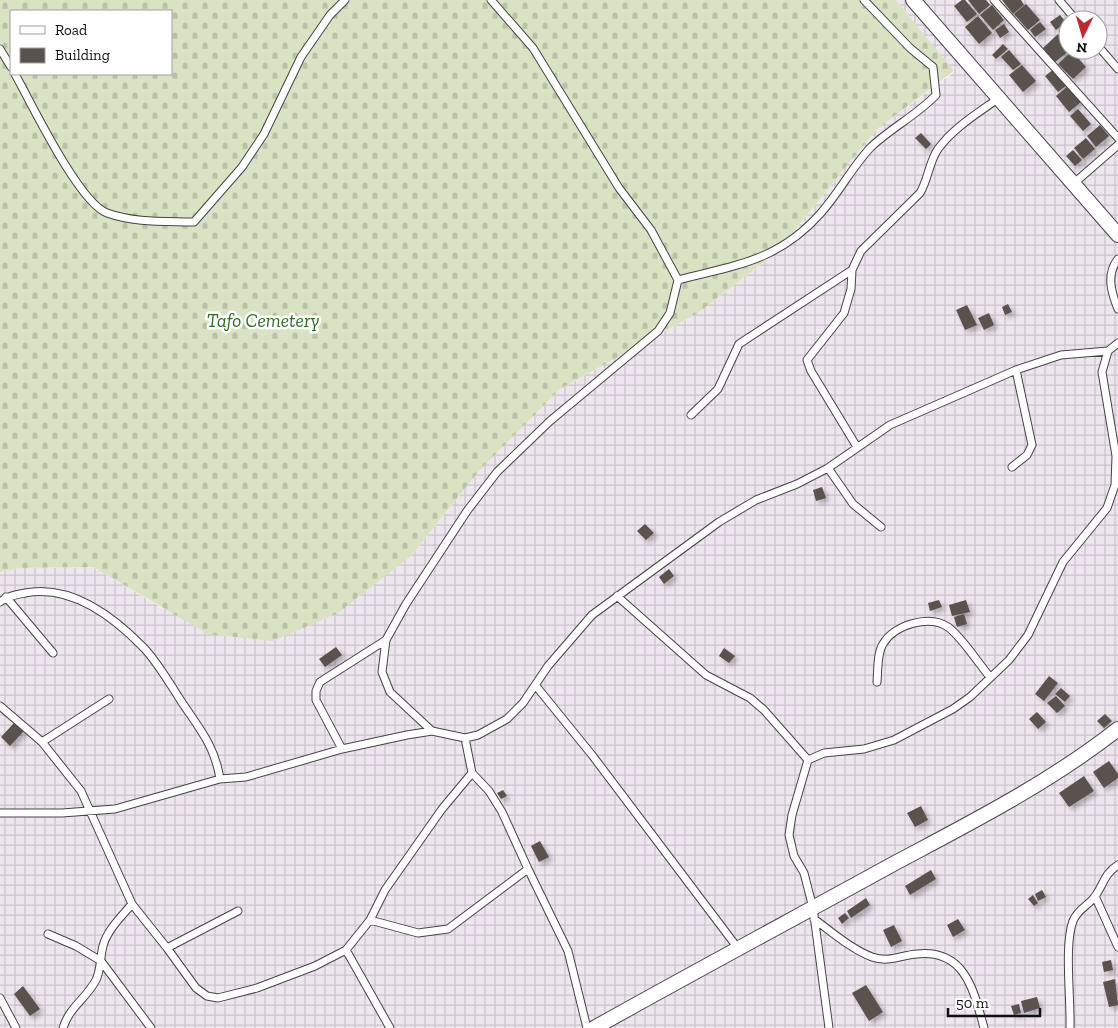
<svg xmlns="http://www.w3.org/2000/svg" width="1118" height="1028" viewBox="0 0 1118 1028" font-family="'Zilla Slab',serif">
<defs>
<pattern id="industrial-grid" width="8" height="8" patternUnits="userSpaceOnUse" patternTransform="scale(1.25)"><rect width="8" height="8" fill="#eee6ef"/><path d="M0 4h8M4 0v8" fill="none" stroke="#cbc4cc"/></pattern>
<pattern id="cemetery-stones" width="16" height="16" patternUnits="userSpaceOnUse" patternTransform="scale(1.25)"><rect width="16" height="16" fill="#d9e3c4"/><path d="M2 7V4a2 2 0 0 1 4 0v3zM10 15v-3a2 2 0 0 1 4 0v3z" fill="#b9c2a7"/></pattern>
<filter id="shadow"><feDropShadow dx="3.5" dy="3.5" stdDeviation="2.5" flood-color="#0004"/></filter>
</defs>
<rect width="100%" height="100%" fill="#fffdf5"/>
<path fill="url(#industrial-grid)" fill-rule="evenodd" d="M896,0h222v1028h-1118v-456l21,-4 72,-1 71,42 247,-53 68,-85 81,-82 138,-76 79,-61 99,-122 78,-58zM1068,20h30v30h-30z"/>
<path fill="url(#cemetery-stones)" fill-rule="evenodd" d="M0,0h896l58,71 -78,59 -99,122 -79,61 -138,76 -81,82 -68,85 -73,57 -65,28 -65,-7 -115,-67 -72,1 -21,4zM11,11h160v63h-160z"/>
<path fill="#5a524d" filter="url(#shadow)" d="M962,0h3l12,14 -10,8 -13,-16z
M968,0h18l4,5 -11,9z
M1002,0h19l3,5 -11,9z
M1026,4l14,16 -12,10 -14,-16z
M992,5l12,15 -11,10 -13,-15z
M1060,15l6,7 -10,8 -6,-8z
M978,16l14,17 -13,11 -14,-17z
M1040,22l6,7 -11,8 -5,-7z
M1004,24l5,8 -9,6 -5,-8z
M1058,34l12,16 -15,12 -12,-14z
M1003,44l5,5 -12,10 -4,-4z
M1009,50l12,14 -8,6 -12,-13z
M1072,51l14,16 -13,12 -15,-15z
M1022,65l14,16 -13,11 -14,-17z
M1054,69l13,16 -9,7 -13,-16z
M1068,86l13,16 -12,10 -13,-16z
M1078,109l13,15 -8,7 -13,-15z
M1100,125l9,11 -13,11 -9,-11z
M921,133l10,11 -5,5 -11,-11z
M1086,138l9,11 -12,10 -9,-11z
M1073,150l9,10 -7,6 -9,-10z
M1008,304l4,8 -7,3 -3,-8z
M967,305l10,20 -12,5 -9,-20z
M989,313l5,12 -10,5 -6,-12z
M822,487l4,11 -10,3 -3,-11z
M645,524l9,9 -8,7 -9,-9z
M669,569l5,7 -10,8 -5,-7z
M939,600l3,7 -12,4 -2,-8z
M966,600l4,12 -18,4 -3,-11z
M964,614l3,10 -10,3 -3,-10z
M336,647l6,8 -17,12 -6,-8z
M724,648l11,8 -6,7 -10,-7z
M1049,676l9,7 -14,18 -9,-7z
M1061,688l9,8 -5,6 -10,-8z
M1056,696l9,10 -8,7 -10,-10z
M1037,712l9,10 -8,7 -9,-10z
M1105,714l7,7 -8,7 -7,-7z
M14,723l10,8 -14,15 -9,-9z
M1109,761l9,13v4l-14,10 -11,-16z
M1084,776l10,15 -25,16 -10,-14z
M503,790l4,6 -6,3 -4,-6z
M921,806l7,14 -13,7 -8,-14z
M540,841l9,16 -10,5 -8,-16z
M931,870l5,9 -26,16 -5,-9z
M1042,890l4,7 -8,4 -3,-7z
M1033,895l5,8 -4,3 -6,-7z
M866,898l4,7 -19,13 -4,-7z
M845,913l4,5 -7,6 -4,-6z
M958,919l7,11 -12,7 -6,-12z
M894,925l8,16 -11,6 -8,-17z
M1111,960l2,10 -9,2 -2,-10z
M1115,979l3,26 -9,2 -6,-25z
M866,985l17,27 -14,9 -17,-28z
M23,986l17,23 -10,7 -16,-22z
M1037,997l3,11 -16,5 -3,-12z
M1019,1004l2,9 -7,2 -3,-9z"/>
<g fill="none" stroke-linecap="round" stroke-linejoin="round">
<g stroke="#444" stroke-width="9">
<path id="lane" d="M994,0l124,138
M1059,0l17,20
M1098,46l20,23
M0,49l11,18
M15,74c16,29 64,129 92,139 28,10 58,8 87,9l48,-55 22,-33 37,-77 29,-42 15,-15
M1073,184l45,-39
M1118,259c-12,15 -7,33 0,50
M678,280c58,-15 100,-19 142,-66 19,-21 32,-47 51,-67 20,-19 46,-32 65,-52l-3,-28 -23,-19 -46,-48
M691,415l27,-26 21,-45 113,-74
M857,447l-46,-76 -4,-11 37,-47 7,-24 1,-19 9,-19 59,-58c8,-13 9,-31 18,-44 15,-21 40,-36 61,-51
M1012,467l15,-12 5,-10 -16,-75
M828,468l25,36 28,23
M617,596l89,79 44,23 14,12 44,50
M6,597l47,56
M0,602c8,-6 15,-7 25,-9 46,-9 89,24 119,55 14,15 26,36 37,53 18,27 34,45 39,78
M877,682c1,-11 0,-29 6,-38 11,-19 46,-30 65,-17 14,10 30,36 42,50
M536,686l56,69 145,192
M0,706l42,36 39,49 51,113 35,44 29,40 11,8 11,2 39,-10 58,-22 31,-16 24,-30 15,-30 57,-81 30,-36
M432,731l-42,-39 -8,-20 4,-32 20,-36 61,-93 30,-39 53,-51 108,-90 12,-18 8,-33 -27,-50 -32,-42 -86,-140 -42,-48
M465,738l7,35 17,18 13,21 26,57 40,82 19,77
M42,742l67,-43
M342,749l-26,-49v-9l4,-9 66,-42
M808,760l16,-7 40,-4 30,-9 59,-31 17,-12 39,-37 19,-25 35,-73 44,-54 8,-23 1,-29 -14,-84 6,-21
M808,760l-16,55 -3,20 5,21 10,17 9,35 16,120
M0,813h62l53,-4 105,-30 26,-2 96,-28 65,-14 25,-4 33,7 13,-3 29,-16 16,-16 25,-37 44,-51 127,-93 37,-22 41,-16 31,-16 62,-43 126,-55 45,-15 47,-4 10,-8
M1095,896l23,51
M814,919c18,13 37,30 58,38 17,6 29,-2 45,-3 49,-5 57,38 67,74
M370,920l48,13 30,-4 80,-60
M48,934l28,12 25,15 50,67
M167,948l71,-37
M346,950l44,78
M0,998l16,30
M63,1028c7,-22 23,-29 33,-48 5,-10 4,-23 7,-34 4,-16 19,-30 29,-42
M1070,1028c1,-28 -6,-84 3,-107 5,-13 17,-16 23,-26 8,-12 9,-22 22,-30"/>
</g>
<g stroke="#444" stroke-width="16">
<path id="street" d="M913,0l205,235
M594,1028c100,-56 201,-110 301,-165 77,-41 154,-80 223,-134"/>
</g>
<use href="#lane" stroke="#fff" stroke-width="7"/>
<use href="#street" stroke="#fff" stroke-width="14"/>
</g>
<g text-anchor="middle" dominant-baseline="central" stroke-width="5" stroke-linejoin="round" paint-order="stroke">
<g font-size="19" font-style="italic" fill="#2f6b1f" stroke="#fff">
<text x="263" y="320">Tafo Cemetery</text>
</g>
</g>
<rect x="10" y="10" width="162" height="65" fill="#ffffff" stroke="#a0a0a0"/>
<rect x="20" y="26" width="25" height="8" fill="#ffffff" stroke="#a0a0a0"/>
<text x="55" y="35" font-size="15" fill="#111111">Road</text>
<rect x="20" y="48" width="25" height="15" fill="#5a524d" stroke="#a0a0a0"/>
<text x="55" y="60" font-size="15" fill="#111111">Building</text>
<g transform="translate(1083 35) rotate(185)"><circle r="24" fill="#ffffff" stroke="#a0a0a0"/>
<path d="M0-4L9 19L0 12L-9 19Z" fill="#c4262e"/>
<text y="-8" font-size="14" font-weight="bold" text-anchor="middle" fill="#111111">N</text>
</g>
<path d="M948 1008v8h92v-8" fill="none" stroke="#111111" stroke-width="2.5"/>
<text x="956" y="1008" font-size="15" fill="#111111" stroke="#ffffff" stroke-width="4" paint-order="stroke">50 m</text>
</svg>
